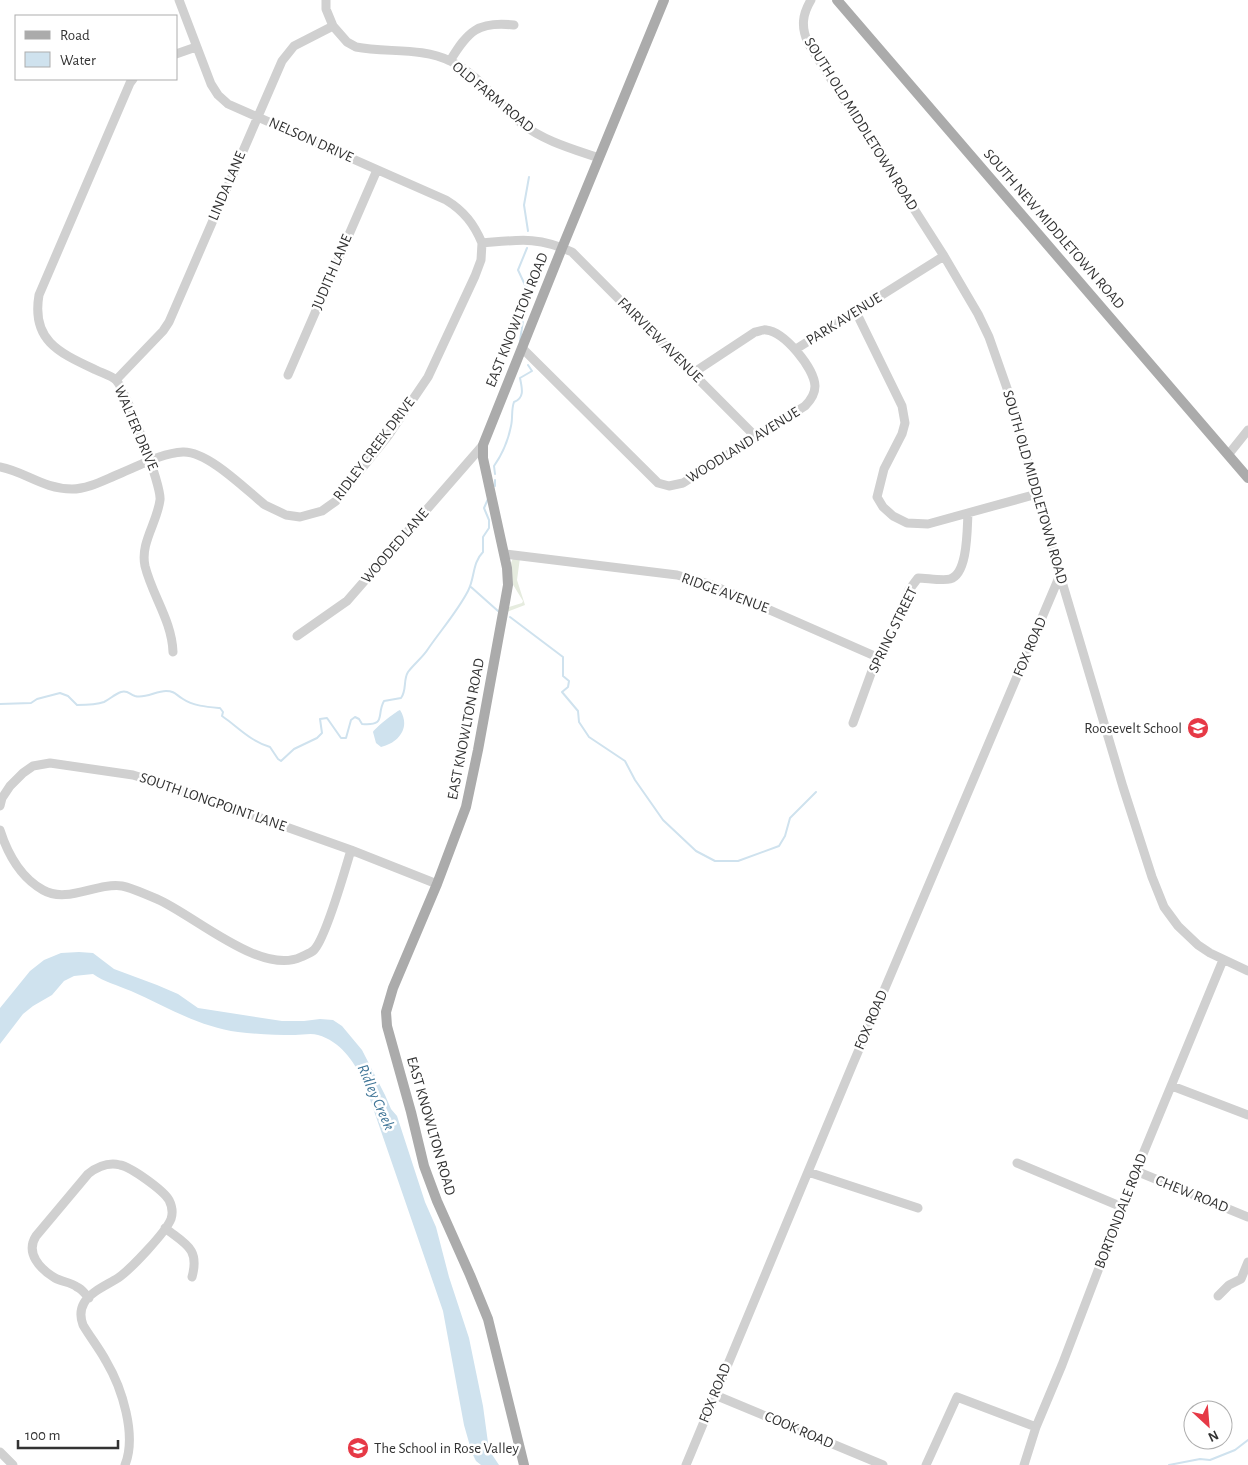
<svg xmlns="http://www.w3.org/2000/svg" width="1248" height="1465" viewBox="0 0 1248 1465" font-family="'Alegreya Sans',sans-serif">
<rect width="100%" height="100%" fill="#fff"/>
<path fill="#e6ecdf" d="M513,558h7l-3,22 8,25 -18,7 2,-5 13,-4 1,-2 -11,-18 -1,-20z"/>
<path fill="#cfe2ee" d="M400,710c11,17 -1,33 -19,37l-5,-4 -3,-11c2,-4 22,-20 27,-22z
M79,952l14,1 21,16 43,16 21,9 20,14 84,13h22l16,-2 13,1 9,6 20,24 23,45 6,14 6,7 28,86 11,25 13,50 20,61 14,68 6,44 10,15h-18l-5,-4 -4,-8 -8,-28 -21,-114 -80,-232c-10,-18 -23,-38 -45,-44 -7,-2 -16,0 -23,0 -19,0 -39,-1 -57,-3 -39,-5 -73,-26 -107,-41 -14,-6 -27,-9 -38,-17l-19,2 -10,5 -12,14 -19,11 -10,8 -23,30v-36l30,-37 14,-11 17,-7z"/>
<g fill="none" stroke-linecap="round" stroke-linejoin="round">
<path stroke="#cfe2ee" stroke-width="2" d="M528,231l-4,-26 5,-28
M520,341l6,-41 5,-9 -6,-6 -7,-15 9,-22
M495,474l-1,-8c9,-13 14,-25 17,-40 2,-8 0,-16 3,-24 11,-4 8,-14 6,-24l12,-7 -4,-6
M495,486v-6
M471,587l27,24
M510,617l53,40v19l6,5 -1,6 -6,5 16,19 1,11 10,15 36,24 10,19 28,40 33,31 19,10h23l41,-15 6,-10 5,-18 26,-26
M0,704l31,-1 6,-4 23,-6 8,3 9,9c10,0 19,0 27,-3 6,-3 11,-8 17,-10 7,-2 8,2 14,4 10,3 21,-5 31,-5 9,0 10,4 17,8 10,7 25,8 37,9l3,4 -1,4c16,11 28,25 48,31l8,12 3,2 13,-12 23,-11 5,-5 -2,-14 7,-1 14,20h5l5,-18 4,-3 4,2 3,5c25,2 14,-9 22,-23l17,-3c6,-8 2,-18 7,-26 6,-8 15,-15 20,-23 13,-19 29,-37 40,-58 7,-13 4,-28 15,-39v-15l6,-9v-8l-5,-12 4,-9
M1169,1465l31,-6 10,1 25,-10 13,-10"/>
<path stroke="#d0d0d0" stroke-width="9" d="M179,0l32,84 7,11 10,9 218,96c18,11 28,24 36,43
M811,0c-9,15 -10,27 -3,43l136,213 34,58 11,23 20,57 51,181 63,212 29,90 12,30 14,19 20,19 12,8 38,18
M333,26l14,16 9,5c30,6 66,0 94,14 29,13 48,43 72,63 22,17 51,25 77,34
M176,54l20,-7
M450,61c18,-30 28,-40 64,-36
M133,79l-3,4 -91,212c-8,46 21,58 57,75 6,3 16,6 20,10 10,11 46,107 44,120 -3,23 -20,43 -15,66 7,29 27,55 28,86
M856,312l46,94 3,17 -3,11 -18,35 -7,28 6,10 10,9 14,7 21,1 109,-30
M522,348l136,135 11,3 14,-3 122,-77c5,-5 10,-11 10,-20 -1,-18 -30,-54 -49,-56 -3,-1 -8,2 -11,2l-62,41
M796,349l148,-93
M288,375l89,-205
M116,380l47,-49 6,-9 113,-261 12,-15 39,-20 -7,-17v-9
M1228,455l20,-25
M0,467c26,5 43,22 72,22 16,0 32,-9 47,-15 20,-8 42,-21 64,-22 25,-1 63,38 82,53l21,10 14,2 22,-6 14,-10 52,-65 40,-59 47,-101 6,-16 1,-17c36,-3 56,-7 90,9l184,185
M505,554l172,21 32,9 31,13 137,60
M297,636l50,-35 136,-156
M853,723l24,-66 10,-13 22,-54 9,-12c8,0 25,3 32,1 18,-5 17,-50 18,-66
M0,806l2,-8 8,-12 13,-13 10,-7 17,-3 83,12 63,20 155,55 86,34
M0,830c8,25 20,47 43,60 24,14 54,-8 79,-4 6,1 28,10 35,13 37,16 104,77 144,58 4,-2 10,-4 13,-7 12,-12 31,-80 37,-100
M1172,1086l76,29
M1017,1163l105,44
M1136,1171l112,46
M808,1172l110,36
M165,1228c20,16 35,20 27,49
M1218,1296l11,-11 12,-6 7,-17
M89,1298c-4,-4 -7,-9 -12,-11 -6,-5 -15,-5 -22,-9 -15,-9 -30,-25 -19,-42l52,-62c9,-7 20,-12 32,-9 11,2 43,25 49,35 3,6 4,13 2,19 -5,13 -41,51 -53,59 -11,7 -28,14 -34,25 -4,7 -4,14 -1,22 7,12 16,23 23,36 16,27 31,74 19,104
M715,1395l168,70
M0,1452l13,13
M686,1465l166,-399 208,-491
M926,1465l31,-68 79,30
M1024,1465l12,-38 26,-62 74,-194 87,-211"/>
<path stroke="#ababab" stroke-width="10" d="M837,0l411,478
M524,1465l-36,-146 -18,-44 -33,-74 -13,-35 -13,-54 -24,-86 -1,-14 7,-24 44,-104 29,-77 12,-57 27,-148 3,-17 -1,-17 -24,-110v-13l79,-197 102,-248"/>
</g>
<defs>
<g id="school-disc" transform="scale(1.125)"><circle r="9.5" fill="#e63946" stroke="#fff"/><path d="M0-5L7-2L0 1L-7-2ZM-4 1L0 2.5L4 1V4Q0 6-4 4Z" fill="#fff"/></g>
</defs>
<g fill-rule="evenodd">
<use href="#school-disc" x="1198" y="728"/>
<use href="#school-disc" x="358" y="1448"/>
</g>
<g text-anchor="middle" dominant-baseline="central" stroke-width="5" stroke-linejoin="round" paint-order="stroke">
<g font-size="15" fill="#333" stroke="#fff">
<text transform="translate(493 97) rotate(40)">OLD FARM ROAD</text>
<text transform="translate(861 124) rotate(58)">SOUTH OLD MIDDLETOWN ROAD</text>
<text transform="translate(311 140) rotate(24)">NELSON DRIVE</text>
<text transform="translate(227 186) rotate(-67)">LINDA LANE</text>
<text transform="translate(1054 229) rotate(49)">SOUTH NEW MIDDLETOWN ROAD</text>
<text transform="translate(332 272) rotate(-67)">JUDITH LANE</text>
<text transform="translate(844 319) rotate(-32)">PARK AVENUE</text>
<text transform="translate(517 320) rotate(-68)">EAST KNOWLTON ROAD</text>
<text transform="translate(660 340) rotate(45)">FAIRVIEW AVENUE</text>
<text transform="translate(136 428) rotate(67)">WALTER DRIVE</text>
<text transform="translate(743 445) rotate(-32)">WOODLAND AVENUE</text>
<text transform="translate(374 449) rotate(-53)">RIDLEY CREEK DRIVE</text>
<text transform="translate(1035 487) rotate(74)">SOUTH OLD MIDDLETOWN ROAD</text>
<text transform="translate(395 546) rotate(-49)">WOODED LANE</text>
<text transform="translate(725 593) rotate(20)">RIDGE AVENUE</text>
<text transform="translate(893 630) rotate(-64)">SPRING STREET</text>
<text transform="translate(1030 647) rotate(-67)">FOX ROAD</text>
<text transform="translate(466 729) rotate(-79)">EAST KNOWLTON ROAD</text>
<text transform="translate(213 802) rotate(19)">SOUTH LONGPOINT LANE</text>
<text transform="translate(871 1020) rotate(-67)">FOX ROAD</text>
<text transform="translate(431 1126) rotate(74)">EAST KNOWLTON ROAD</text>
<text transform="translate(1192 1194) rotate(22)">CHEW ROAD</text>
<text transform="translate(1121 1211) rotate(-69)">BORTONDALE ROAD</text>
<text transform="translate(715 1393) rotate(-68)">FOX ROAD</text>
<text transform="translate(799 1430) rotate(23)">COOK ROAD</text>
</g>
<g font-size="15" fill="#333" stroke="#fff" text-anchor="end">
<text x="1182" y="728">Roosevelt School</text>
<text x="374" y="1448" text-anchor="start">The School in Rose Valley</text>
</g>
<g font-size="16" font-style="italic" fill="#3f7597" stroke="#fff">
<text transform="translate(376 1097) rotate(66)">Ridley Creek</text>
</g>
</g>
<rect x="15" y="15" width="162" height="65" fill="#ffffff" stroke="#adadad"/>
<rect x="25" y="31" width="25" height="8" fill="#ababab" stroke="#adadad"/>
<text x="60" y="40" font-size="15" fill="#333333">Road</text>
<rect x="25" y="52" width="25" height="15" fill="#cfe2ee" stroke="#adadad"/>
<text x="60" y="65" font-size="15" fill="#333333">Water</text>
<g transform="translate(1208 1425) rotate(154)"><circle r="24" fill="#ffffff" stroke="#adadad"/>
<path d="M0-4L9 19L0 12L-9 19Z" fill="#e63946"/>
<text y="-8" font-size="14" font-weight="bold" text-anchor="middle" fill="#333333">N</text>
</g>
<path d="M18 1440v8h100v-8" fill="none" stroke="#333333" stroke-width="2.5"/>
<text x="25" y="1440" font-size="15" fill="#333333" stroke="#ffffff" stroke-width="4" paint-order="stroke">100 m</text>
</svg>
